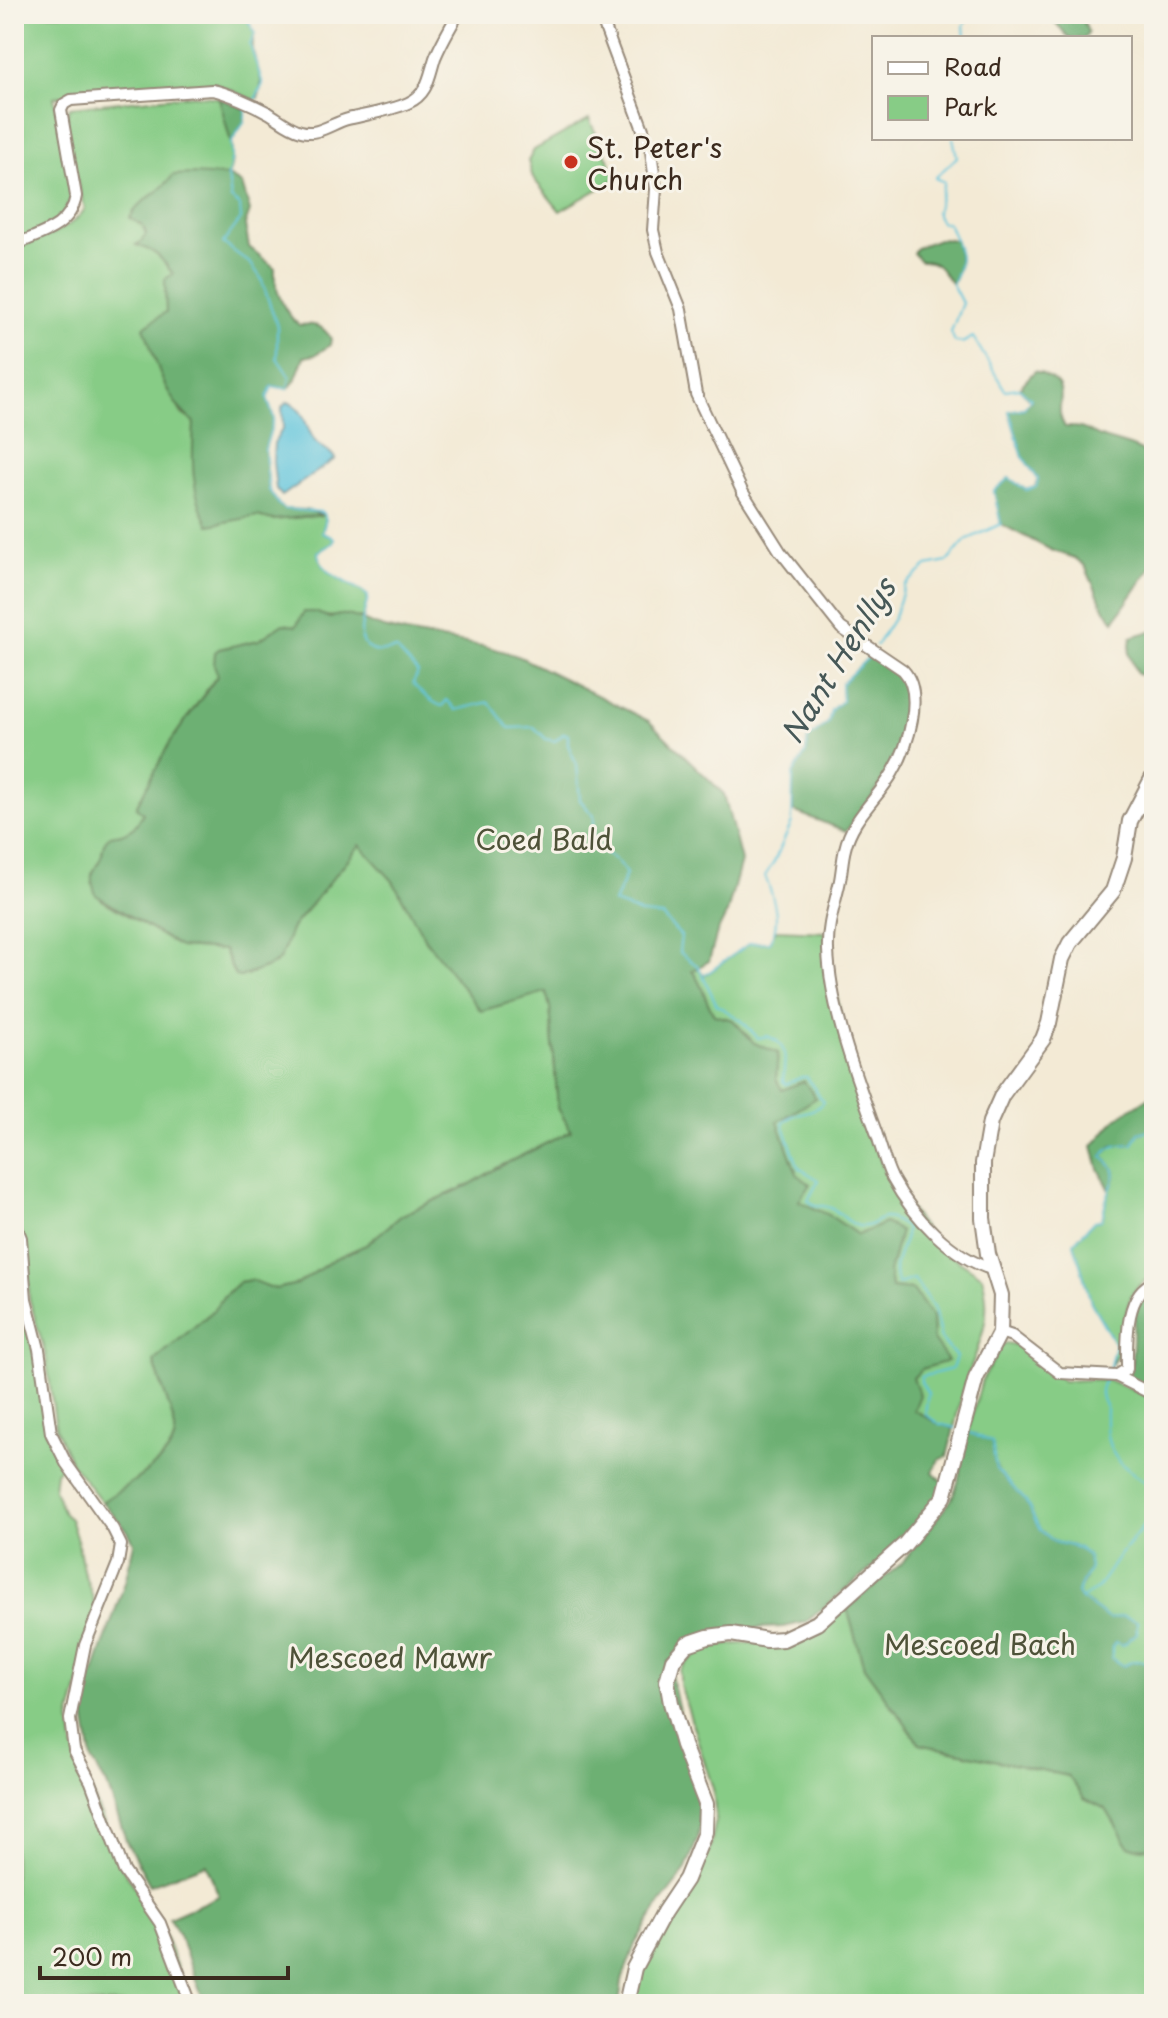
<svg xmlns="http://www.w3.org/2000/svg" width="1168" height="2018" viewBox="0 0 1168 2018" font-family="'Playpen Sans',sans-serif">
<rect width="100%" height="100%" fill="#f7f3e8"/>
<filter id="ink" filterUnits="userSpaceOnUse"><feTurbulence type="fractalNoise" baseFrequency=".0125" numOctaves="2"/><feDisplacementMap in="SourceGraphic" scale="16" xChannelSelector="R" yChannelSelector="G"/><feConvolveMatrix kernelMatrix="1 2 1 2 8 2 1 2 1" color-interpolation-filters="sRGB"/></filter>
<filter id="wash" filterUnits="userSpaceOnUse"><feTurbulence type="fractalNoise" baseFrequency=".006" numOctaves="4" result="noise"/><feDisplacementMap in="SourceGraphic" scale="32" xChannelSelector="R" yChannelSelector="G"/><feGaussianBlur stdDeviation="1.8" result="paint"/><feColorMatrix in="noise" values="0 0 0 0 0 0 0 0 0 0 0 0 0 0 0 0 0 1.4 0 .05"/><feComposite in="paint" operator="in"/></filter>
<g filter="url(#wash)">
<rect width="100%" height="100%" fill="#f3ead5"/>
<path fill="#87cc86" stroke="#617b52" stroke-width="2" d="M14,14h230l11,19c-9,25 14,41 3,65l-5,2 -38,-17 -161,14 18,95c-5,32 -32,38 -58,49z
M193,95l26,3c8,23 19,54 9,78l-55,-1 -7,11 -18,12 -5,28 3,7 -3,8 -6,3c22,8 23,13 36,30l-8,5 1,33 -5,65 21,37 12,8 15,103 48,-9 16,4 50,-5 3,4 -4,14 12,5 -1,5 -15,9c3,26 33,29 50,44l-5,23c-17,-6 -32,2 -49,-7l-12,4 -6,10 -13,-2 -24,16 -40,9 -1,25 -49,70 -33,63 8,6 -8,13 -34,23v7l-10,18 10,26 78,47 44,3 8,20 8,7c6,-2 33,-11 37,-15 5,-3 11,-28 16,-36l67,-82 33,37 32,58 65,68 56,-16 4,16 8,101 13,23 -74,37 -28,17 -67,30 -36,30 -32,14 -36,25 -23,5 -24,-9 -12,2 -16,15 -9,13 -60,51c6,23 17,45 21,68 5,29 -51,57 -73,73l-31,-39 -15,-34 -10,-73 -17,-58 -1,-42 -14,-45v-962c24,-9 56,-18 71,-40 -5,-24 -28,-81 -15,-102z
M589,119l28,59 -57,33 -27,-33 -5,-17 6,-11z
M776,930l49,2 28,150 33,94 38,52 21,23 37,25c13,47 -6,71 -19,115 -4,12 -6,25 -9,37l-15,-4 -25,-14 -1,-32 9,-9 25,-8 -14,-21 -1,-23 -19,-27 -22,-2 -2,-16 11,-41 -15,-8 -27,12 -29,-20 -31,-14 -1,-27 -19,-52 38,-24 -34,-7 -6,-12 2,-26 -24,-10 -21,-23 -19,-5c-9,-15 -12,-32 -22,-44l7,-2 5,7 46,-33 19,-1z
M1154,1129v147c-33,13 -26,44 -34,72 -1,6 -5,11 -9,17l4,-21 -24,-42 -17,-59 20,-22 7,-1c4,-7 3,-12 5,-19 6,-18 16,-31 -4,-44 11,-15 34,-23 52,-28z
M14,1230l3,7 4,65 17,69 9,62 15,32 -6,8 -2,16 10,25 6,5 8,24 5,27 15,42 -28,107 4,31 50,121 36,52 31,81h-177z
M1006,1343l10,2 47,36 43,-2 48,20v267l-7,-4 -23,4 -12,-8v-11l11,-31 -14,3 -29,-21 -3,-5 8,-13 -12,-34 -18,-4 -15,-12 -15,-30 -25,-25 -7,-16 -25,-27 14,-52 20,-35z
M847,1608l17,59 56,77 149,32 15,22 22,11 23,38 25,1v156h-522l10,-39 25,-51 29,-38 14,-28 6,-28 -3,-31 -33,-104v-14c26,-41 88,-21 128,-33 14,-5 28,-21 39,-30z"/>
<path fill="#6db073" stroke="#546d48" stroke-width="2" d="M1048,14l29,1 7,7 4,10 -3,6h-16z
M219,98l27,11 -2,13 -13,21z
M191,174l37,2 14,8 8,27 -5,14 4,22 26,21c-1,21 8,44 24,57 16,-2 24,0 32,14l-1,6 -15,10 -11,2 -9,24 -7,8 -16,-3 -5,12 7,20 -9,31 4,41 10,15 6,4 22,1 16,5 -50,5 -16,-4 -48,9c-19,-33 -17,-66 -15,-103 -30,-21 -38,-62 -50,-95l22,-15 -1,-33 8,-5c-12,-17 -17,-23 -37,-29l7,-4 3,-8 -3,-7 -13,-8c10,-20 31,-24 43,-43z
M938,239l17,1c7,18 6,27 -3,44 -11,-12 -12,-24 -32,-23l-7,-8 3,-5z
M1035,371c45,16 14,31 30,56 23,-1 22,6 41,12 18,5 32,9 48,18v106l-40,58 -9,-11 -20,-44 -10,-8 -24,-8 -50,-26 -7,-33 15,-13 17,12 9,-3 3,-8 -15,-22 -14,-46 15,-3 7,-8 -12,-12z
M304,612h11l15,6c18,-9 31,3 48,8 46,15 96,13 142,31l129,64 75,73 17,67 -14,52 -10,20 -8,28 -17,10c10,11 13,30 22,44l19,5 21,23 24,10 -2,26 6,11 22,-9 12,17 -38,24 19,52 13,10 -11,17 30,14 29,20 27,-12 15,8 -11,41 2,16 22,2 19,27 1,23 15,21 -26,8 -9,9 7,17 -6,15 25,14 15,4 -7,29 -8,2 -6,13 11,10 -2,10 -48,58 -88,72 -22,5 -54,2 -62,33 30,133 3,23 -3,20 -13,33 -26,34 -24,39 -13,37 -3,23h-414l-26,-69 -10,-17 50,-22 -13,-32 -56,21 -23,-42 -20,-58 -15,-25 -9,-56 42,-122 9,-39 -7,-13 -25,-28c22,-16 78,-44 73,-73 -4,-23 -15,-45 -21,-68l60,-51 9,-13 16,-15 12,-2 24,9 23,-5 36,-25 32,-14 36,-30 67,-30 28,-17 74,-37 -13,-23 -8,-101 -4,-15 -65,19 -56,-72 -32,-58 -33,-36 -67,81c-5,8 -11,33 -16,36 -4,4 -31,13 -37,15l-5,-1 -11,-26 -44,-3 -84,-52c-10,-26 0,-21 6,-41 1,-6 1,-13 7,-17 3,-2 9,-2 12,-3 12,-3 17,-11 22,-21l-7,-6 33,-63 49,-69 -4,-10 1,-13 4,-3 40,-9 24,-16 13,2z
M1154,630v47l-17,-3 -8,-20 2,-17z
M871,655c10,6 24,12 32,20 17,19 -3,80 -16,100 -12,20 -27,38 -41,56l-53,-20v-37l13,-21 2,-14 20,-16 3,-13 11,-9 -1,-17z
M1154,1094v35l-15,4 -6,11 -21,2 -10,10c14,12 17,17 8,34l-11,-21 -6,-23 23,-27z
M1154,1286v107l-29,-16c18,-22 -6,-65 29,-91z
M968,1432l24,10 4,27 29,31 15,30 15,12 24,6 9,8 2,12 -13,25 3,5 29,21 14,-3 14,5v12l-14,12 -8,-3 -3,5v11l12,8c10,-7 19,-6 30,0v182l-25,-1 -23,-38 -22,-11 -16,-22 -148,-32 -56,-77 -17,-59 54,-44 50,-64 7,-18z"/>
<path fill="#5fc5dd" stroke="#4d787e" stroke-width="2" d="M288,402c19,9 16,24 27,39 6,8 15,8 20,18l-53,37 -6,-7 -3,-27 1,-19 9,-15 -1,-21z"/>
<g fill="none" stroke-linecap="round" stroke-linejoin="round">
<path stroke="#5fc5dd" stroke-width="2" d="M244,14l11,19 -5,12 13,39 -8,16
M965,38l-1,-13 7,-11
M247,106l-3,16 -13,21 1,14 -4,19 3,23 9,7 1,13 -18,24 28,21 10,14 16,48v32l13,19 -2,12 -16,-3 -5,12 7,20 -9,31 4,41 10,15 6,4 37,3 4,7 -4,14 12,5 -1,5 -15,9c3,26 33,29 50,44 -2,15 -16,45 3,54 8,4 18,-1 26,0l21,23 -5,10c5,8 21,21 29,23l5,-6 9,10 33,-8 20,26 25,-1 12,12 9,2 9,-8 4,2v10l9,20 3,35 14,16c1,7 -3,12 -2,19 3,17 27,22 34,39l-12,29 29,11 19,2 19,20 -2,16 19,14 19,39 24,15 17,18 9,-2c24,8 17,26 16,45l3,3 16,-7h5l16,25c-10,14 -30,7 -40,22l16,44 20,12 -11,20c8,8 13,4 23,8 10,4 17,16 28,18 21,3 17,-21 47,2 0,20 -18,36 -8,56l16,-5 20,30 7,30 15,18 -4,12 -31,8v5l7,11 -3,21 14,10 17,4
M876,646l18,-29 11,-32 22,-19 20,-4 19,-22 35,-16 -7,-33 15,-13 17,12 10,-3 2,-8 -15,-22 -14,-46 15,-3 7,-9 -12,-11 -14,2 -32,-53 -11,6 -7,-1 -4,-10 11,-29 -10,-19c14,-27 7,-35 -4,-61l-7,-1 -5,-9 8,-31 -9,-4 22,-21 -4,-19
M705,975l45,-32 19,-1c14,-20 4,-46 -4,-66l9,-14 18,-40 1,-48 13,-21 2,-14 20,-16 3,-13 11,-9 -1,-17 30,-29
M1109,1370l6,-26 -24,-42 -17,-59 20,-22 7,-1c4,-7 3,-12 5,-19 6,-20 18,-29 -4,-44 8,-13 17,-12 31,-13l6,-11 15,-4
M970,1433l22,9 4,27 29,31 15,30 15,12 24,6 9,8 2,12 -13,25 3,5
M1081,1598l16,-9 23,-34 30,-37 4,-9 -1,-22c-38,-25 -49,-33 -47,-80 -6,-10 -7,-17 -1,-27
M1081,1599l28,20 14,-3 14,5v12l-14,12 -8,-3 -3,5v11l12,8c10,-7 19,-6 30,0"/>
</g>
</g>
<g filter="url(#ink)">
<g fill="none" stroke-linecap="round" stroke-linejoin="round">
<g stroke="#978a7a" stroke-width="14">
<path id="street" d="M600,14l51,137 5,38 -3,41 5,22 23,57 15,85 46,97 38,60 61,77 62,42c22,23 5,77 -10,102 -15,27 -41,45 -48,77 -3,11 -3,24 -6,36 -5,22 -12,42 -11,65 2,58 28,127 48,182 5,15 9,32 16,46 21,39 59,79 102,92
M14,245c26,-11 57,-18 62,-49l-15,-86 3,-6 7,-4 141,-10c14,2 44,16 57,23 10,6 20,15 32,18 17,5 31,-8 47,-12 17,-4 45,-9 60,-16 20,-9 21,-26 27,-45 6,-15 15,-30 23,-44
M14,1221l7,17 5,61 13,50 12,84 15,30 47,66 8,16 -3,18 -33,82 -15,74 4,31 17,32 33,89 36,52 31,81
M1000,1332l12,4 48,37 56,3 38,19
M1116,1376l11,-7c0,-26 -3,-76 27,-87"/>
</g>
<g stroke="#978a7a" stroke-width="18">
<path id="secondary" d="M626,2004l8,-36 30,-56 22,-33 19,-47 1,-28 -23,-59 -12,-42 -4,-22 6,-21 14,-16 21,-7 23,-3 36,6 16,-1 34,-16 88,-79 39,-47 32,-119 24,-46 1,-37 -13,-41 -5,-36v-55l7,-41 12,-27 41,-56 6,-16 13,-64 8,-16 43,-52 11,-33 6,-37 24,-46"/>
</g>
<use href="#street" stroke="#fff" stroke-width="10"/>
<use href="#secondary" stroke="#fff" stroke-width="14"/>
</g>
</g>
<circle fill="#c8321e" stroke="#f7f3e8" stroke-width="3" cx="571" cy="162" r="8"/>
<g text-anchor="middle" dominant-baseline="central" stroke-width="6" stroke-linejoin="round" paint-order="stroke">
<g font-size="28" fill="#3b2a1e" stroke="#f7f3e8" text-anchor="start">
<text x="587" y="146">St. Peter's<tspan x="587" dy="32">Church</tspan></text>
</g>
<g font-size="28" fill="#4e5238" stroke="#f7f3e8">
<text x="544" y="838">Coed Bald</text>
<text x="980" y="1643">Mescoed Bach</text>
<text x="390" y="1656">Mescoed Mawr</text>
</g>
<g font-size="30" font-style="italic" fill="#465857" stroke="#f7f3e8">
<text transform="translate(837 660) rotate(-58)">Nant Henllys</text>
</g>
</g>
<rect width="1168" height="2018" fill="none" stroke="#f7f3e8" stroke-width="48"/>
<rect x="872" y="36" width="260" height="104" fill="#f7f3e8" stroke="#aca397" stroke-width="2"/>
<rect x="888" y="62" width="40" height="12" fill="#ffffff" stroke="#aca397" stroke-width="2"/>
<text x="944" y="76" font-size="24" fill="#3b2a1e">Road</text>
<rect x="888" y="96" width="40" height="24" fill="#87cc86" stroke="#aca397" stroke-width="2"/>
<text x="944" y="116" font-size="24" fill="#3b2a1e">Park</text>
<path d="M40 1966v12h248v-12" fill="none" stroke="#3b2a1e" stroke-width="4"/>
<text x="52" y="1966" font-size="24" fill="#3b2a1e" stroke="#f7f3e8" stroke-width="6" paint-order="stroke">200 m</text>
</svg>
